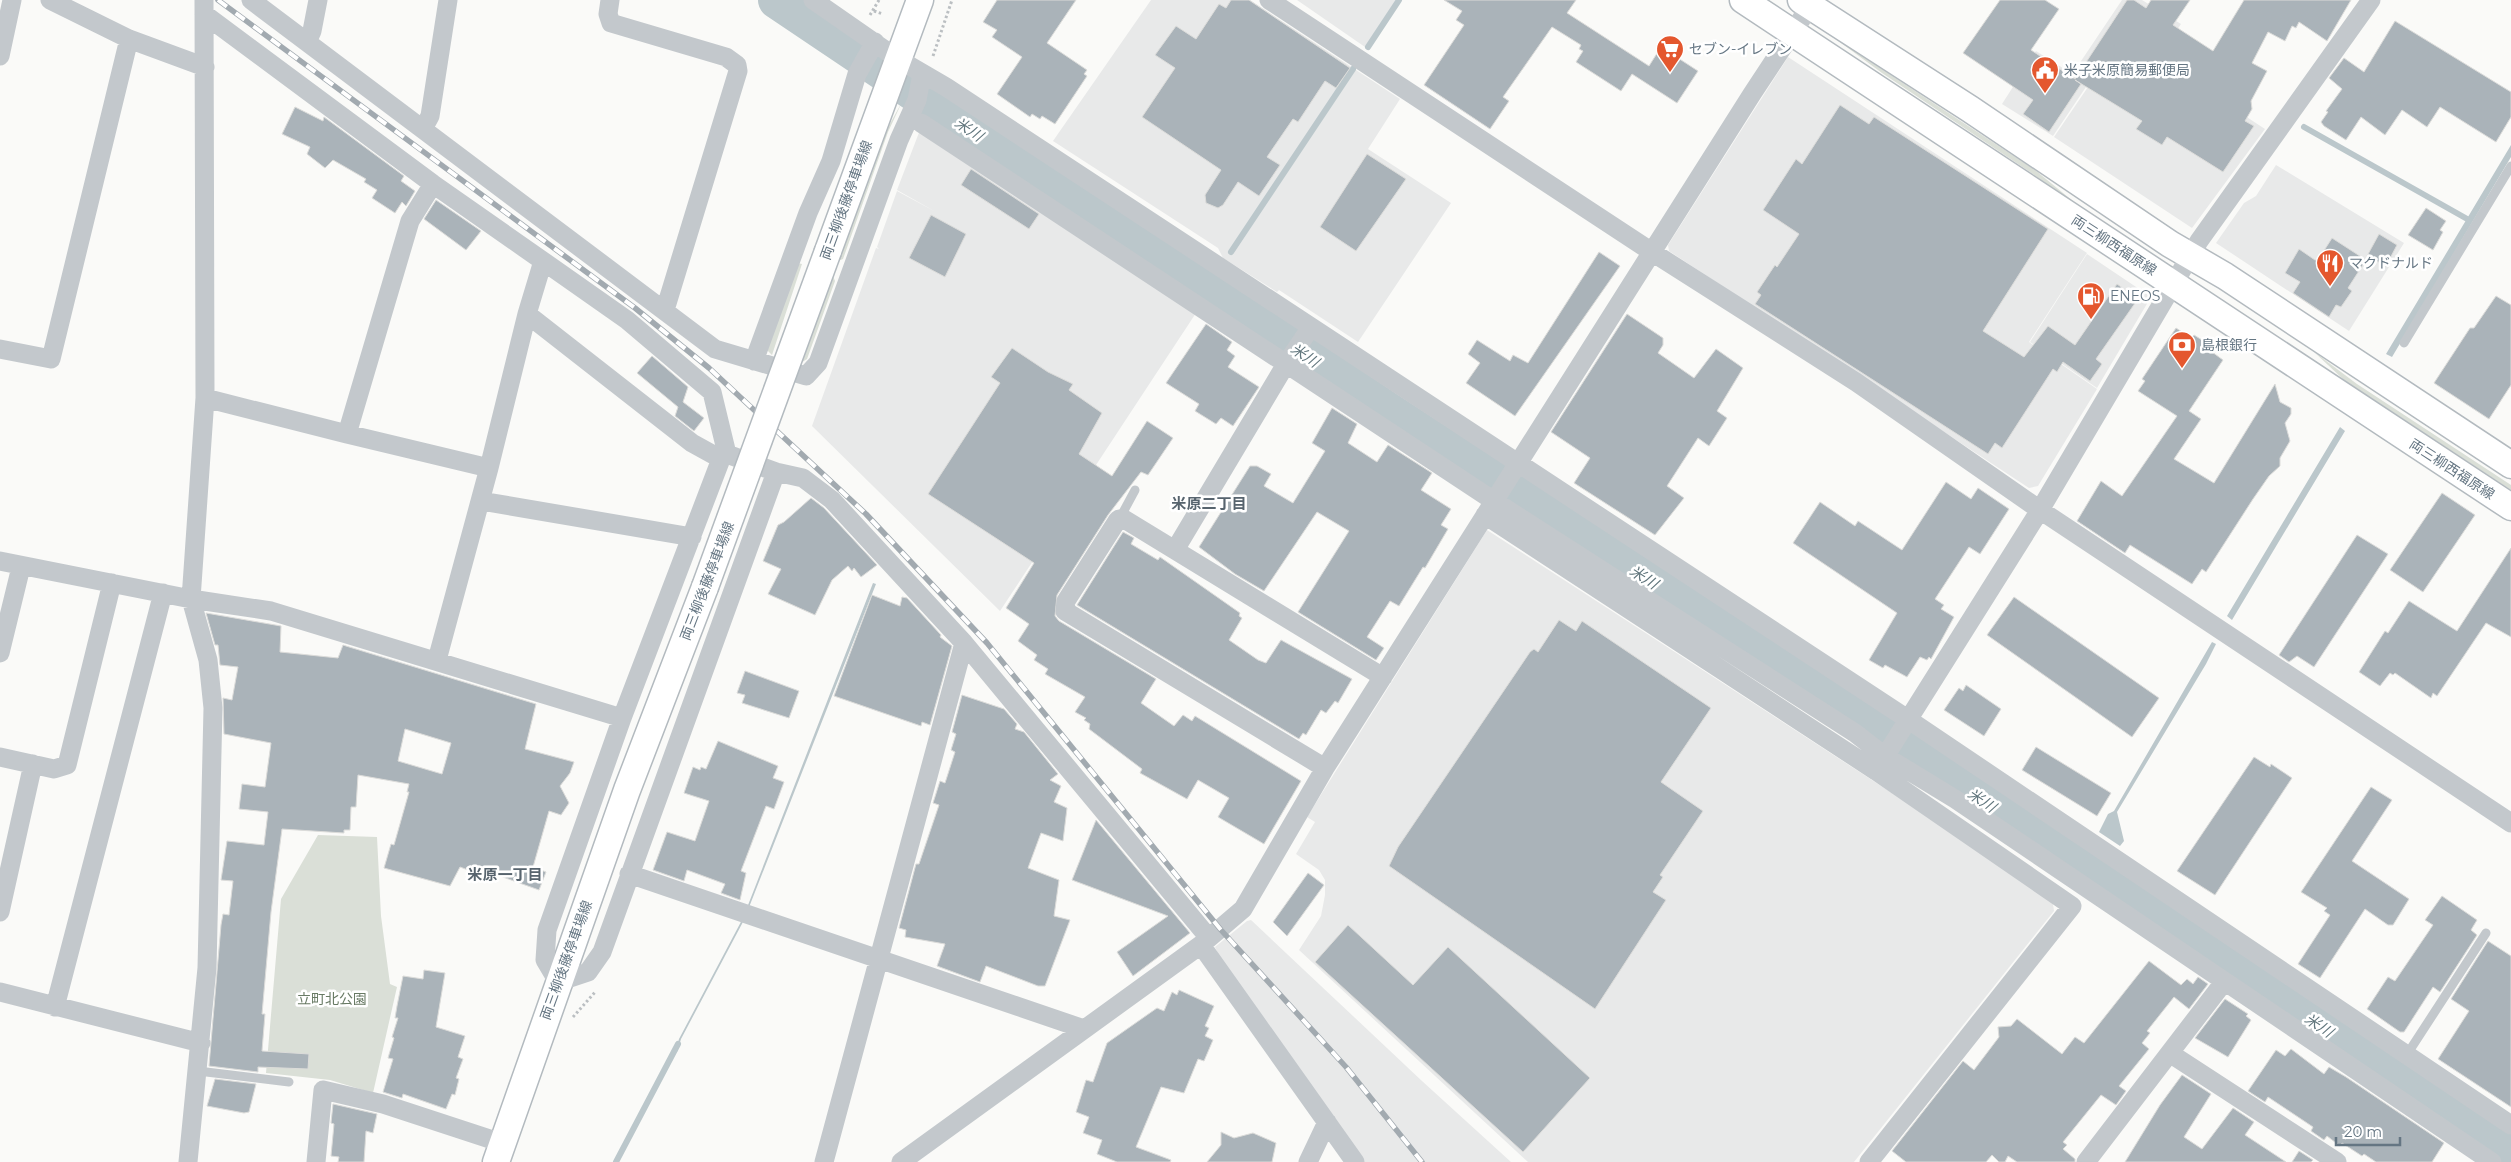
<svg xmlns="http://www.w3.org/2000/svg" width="2511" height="1162" viewBox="0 0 2511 1162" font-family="Montserrat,'Noto Sans JP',sans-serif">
<rect width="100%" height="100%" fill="#fafaf8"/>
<path fill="#e8e9e9" d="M1151,0h99l150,99 -32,50 83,54 -93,139 -79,-52 -2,2 -54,-34 -5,-10 -165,-107z
M1297,0h99l-31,47z
M2122,0h20l39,24 -23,35 107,70 -73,99 -138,-91 36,-53 -17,-11z
M2036,51l52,33 -35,52 -51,-32z
M1788,57l299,196 -58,89 68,47 -59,97 -9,2 -360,-237 -1,-6z
M920,130l276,183 -196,298 -188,-185 64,-178 3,1 -2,-2 20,-56 39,21 -39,-22z
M2276,165l128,78 -55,88 -133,-88 28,-40 12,-7z
M2087,254l64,43 -54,91 -67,-46z
M1487,530l565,367 2,14 -200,251h-326l-229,-212 22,-34 4,-21v-15l-6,-10 -23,-16 19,-32 -8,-5z
M1251,920l171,161 89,81h-148l-143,-204 -5,-11 32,-26z"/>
<path fill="#dadfd7" d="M1833,37l202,133 39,32 77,52 -85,-55 -33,-25 -151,-101z
M902,102l-14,30 -45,127 -5,2 48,-130z
M797,263l5,1 -30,91 -5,-5z
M833,276l2,5 -28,78 -8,5z
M2313,351l44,33 154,101v5l-167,-110z
M318,835l59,2 4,79 9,68 7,3 -24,106 -43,-13 -64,-7 15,-174z"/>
<path fill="#bbc7cb" d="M2511,145v12l-119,200 -6,-3z
M2340,427l5,4 -113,189 -5,-4z
M873,583l3,1 -132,336 -63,119 -4,13h-2l4,-13 64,-121z
M2212,642l4,2 -10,20 -89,148 7,29 -4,5 -21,-14 9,-18 6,-3z"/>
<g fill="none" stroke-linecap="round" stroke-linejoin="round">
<path stroke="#bbc7cb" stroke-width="6" d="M1368,47l31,-47
M2304,127l165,93
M1231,252l122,-183
M616,1162l62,-118"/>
<path stroke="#bbc7cb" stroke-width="38" d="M777,0l611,411 474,308 649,435"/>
</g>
<path fill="#aab3b9" stroke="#dcdcda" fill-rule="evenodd" d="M997,0h79l-29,43 40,27 -3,4 3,2 -32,48 -13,-8 -2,3 -8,-5 -2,3 -33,-23 25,-37 -30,-20 5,-7 -14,-8z
M1231,0h18l101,68 -14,20 -11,-7 -27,41 -5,-3 -26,38 13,8 -21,31 -21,-14 -15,23 -5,3 -12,-5 -1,-8 16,-25 -79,-53 33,-49 -20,-13 21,-29 20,13 23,-35 7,4z
M1444,0h132l-9,13 82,53 12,-19 37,24 -21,32 -45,-29 -11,17 -45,-29 7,-11 -4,-2 2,-4 -29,-18 -49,70 6,4 -19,28 -66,-44 40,-60 -8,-5 6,-9z
M2000,0h45l14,9 -28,41 44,29 52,-79h7l12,8 5,-8h39l-17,25 40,26 31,-51h107l-24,41 -28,-19 -3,6 -4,-2 -7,15 -17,-9 -16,31 15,8 -16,30 1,8 -7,12 9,5 -31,46 -56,-35 -5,8 -26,-16 6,-8 -67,-41 6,4 -32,48 -26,-18 10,-14 -70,-47z
M2395,21l116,71v25l-15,25 -56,-35 -13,20 -25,-17 -17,25 -24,-18 -15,23 -22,-14 -3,-4 7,-10 -2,-1 16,-22 -13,-11 15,-20 20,14z
M1840,105l29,19 5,-7 174,112 -65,102 41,26 24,-31 27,19 42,-61 21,15 -42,60 6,5 -12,17 -27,-19 -6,10 -4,-3 -51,79 -7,-5 -7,11 -233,-150 6,-9 -4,-3 18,-27 2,2 22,-33 -36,-24 33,-51 6,5z
M295,107l28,14 1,-4 80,59 -3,5 14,10 -9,15 -4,-4 -7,11 -23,-15 5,-8 -13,-8 2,-3 -33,-19 -8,8 -18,-14 3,-7 -28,-13z
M1367,154l39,25 -50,72 -36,-24z
M971,169l68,45 -10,15 -68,-44z
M436,200l45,31 -15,19 -42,-31z
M2426,208l20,13 -6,9 3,2 -10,18 -25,-15z
M931,215l35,19 -21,43 -36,-19z
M2379,234l18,11 -11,21 -19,-10z
M2332,238l34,22 -18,28 4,3 -11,16 -5,-2 -7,12 -36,-24 7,-11 -15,-9 14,-24 16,11h3z
M1599,252l21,14 -105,150 -49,-33 14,-20 -12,-9 9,-14 33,21 3,-6 15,8z
M2496,296l15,9v80l-22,34 -55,-36 36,-55h4z
M1627,314l36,24v7l-5,8 36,25 22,-29 27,19 -26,43 10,7 -18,28 -11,-8 -31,48 17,12 -29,37 -81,-52 16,-25 -39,-26z
M1206,324l26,18 -5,8 8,6 -7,11 31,20 -26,39 -12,-8 -5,6 -21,-13 4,-7 -33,-21z
M2176,328l15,10 3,-3 16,10 -2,4 15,11 -34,51 12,8 -27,40 40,24 61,-99 5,18 11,6v6l-6,9 5,18 -10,17v8l-11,10 -16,23 -47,73 -4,-3 -10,15 -62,-39 -5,8 -48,-32 24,-40 21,15 55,-80 -39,-25 7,-10 -3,-2z
M1012,348l36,24 25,12 -4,6 33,23 -23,41 33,22 35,-55 26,17 -25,37 -7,-3 -33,43 -51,80 -2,21 4,5 97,58 -15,24 33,23 9,-11 9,6 3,-5 106,65 -37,63 -46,-27 11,-19 -31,-18 -11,19 -47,-26 2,-4 -53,-40 1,-5 -6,-4 2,-2 -11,-6 10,-15 -40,-23 3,-5 -14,-9 3,-5 -19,-14 11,-17 -23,-16 28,-45 -106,-69 72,-111 -9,-6z
M652,356l36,31 -5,15 21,16 -10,13 -19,-15 3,-9 -41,-34z
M1332,408l25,16 -9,19 29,19 11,-17 44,28 -11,17 30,19 -10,16 7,4 -23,39 -2,-1 -24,39 -9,-5 -23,36 17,11 -8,12 -78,-48 51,-81 -32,-19 -53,79 -29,-17 -36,-27 51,-81h7l14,8 -7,12 29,17 32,-52 -13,-8z
M1946,482l25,17 7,-11 31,21 -29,45 -11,-7 -34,52 9,6 -3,4 13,8 -23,42 -2,-2 -2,3 -7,-3 -13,20 -22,-12 -2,3 -14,-8 28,-47 -104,-70 27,-41 35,24 3,-5 44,29z
M2442,493l33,22 -52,77 -33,-22z
M811,498l13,10 53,57 -16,12 -7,-9 -2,3 -4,-5 -16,14 -17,35 -47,-21 13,-25 -18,-8 15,-36 6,-3z
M1123,532l11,6 -3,6 27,16 2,-3 80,56 -1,3 3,2 -13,22 29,20 8,3 15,-23 71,39 -14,24 -3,-2 -9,12 -5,-3 -15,25 -3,-2 -4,6 -222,-134z
M2357,535l31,19 -74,113 -17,-11 -8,6 -10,-7z
M2511,548v89l-25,-14 -49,73 -4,-3 -2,5 -36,-25 -2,2 -3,-2 -10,13 -21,-14 26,-41 3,2 21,-32 48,30z
M872,595l28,11 2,-9 5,1 34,37 -1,2 12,9 -22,79 -8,-3 -1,4 -87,-30z
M2014,597l145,101 -27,39 -145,-102z
M206,613l75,13 -1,26 58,6 5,-13 3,1 190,58 -11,45 49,13 -4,11 -10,13 9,17 -8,12 -12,-4 -16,56 13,5 -7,18 -53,-19 -2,5 -24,-9 -10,19 -66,-18 7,-24 3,1 15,-53h-2l2,-8 -51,-9 -2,32h-5l-1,23h-6v3l-62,-4 -11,83 -9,102h3l-3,37 47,3 -1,15 -50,-2v5l-49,-6 12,-141 2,-11 6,1 4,-34 -12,-1 6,-39 37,4 4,-33 -29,-3 3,-25 23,3 6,-44 -47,-9 -1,-36 9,2 6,-33 -18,-2 -2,-20h-3zM405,729l46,14 -9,31 -44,-13z
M1559,620l17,11 6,-10 129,87 -50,74 42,29 -43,64 3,2 -10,15 13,8 -71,109 -206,-143 9,-19 132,-195 4,-3 4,3z
M745,671l54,20 -10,27 -47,-15 3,-8 -8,-2z
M1966,685l35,24 -17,27 -40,-26 15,-22 4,3z
M962,695l42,14 13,15 -2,5 9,3 34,42 -8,6 11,6 -7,16 13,6 -4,33 -22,-8 -13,35 31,12 -5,36 16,4 -25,66h-7l-52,-20 -6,16 -43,-16 8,-22 -40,-7 1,-7 -7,-2 17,-64h3l20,-59 -6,-2 7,-22 5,2 10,-31 -4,-2 5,-16 -4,-2z
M718,741l60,25 -5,12 11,4 -10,27 -8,-3 -25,65 5,2 -6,27 -19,-7 4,-9 -38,-14 -3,11 -31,-11 14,-38 28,9 14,-40 -25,-8 9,-26 7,3 1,-3 5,2z
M2036,747l75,46 -14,23 -75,-46z
M2254,757l16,10 1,-3 21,14 -77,117 -38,-24z
M2371,787l21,13 -40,61 57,38 -16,26h-5l-23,-16 -45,69 -22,-14 32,-49 -6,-4 3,-3 -26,-16z
M1096,820l94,113 -57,43 -16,-24 51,-36 -96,-36z
M1308,873l16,12 -37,51 -14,-14z
M2442,896l35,24 -6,10 6,5 -37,57 -7,-5 -29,45h-4l-33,-23 21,-32 7,4 38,-56 -8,-5z
M1348,925l65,60 35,-38 142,131 -67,74 -208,-190z
M2488,941l23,15v151l-73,-48 31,-48 -18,-12z
M2149,961l32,24 6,-6 6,5 5,-7 10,7 -19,25 -15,-12 -27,34 3,2 -8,10 7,6 -30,37 7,5 -10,14 -15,-10 -38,47 4,3 -4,4 12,10v3h-58l-9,-6 -3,6h-6l-7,-7 -6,7h-80l-14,-11 71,-90 11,9 25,-33 -1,-10 13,-1 6,-7 45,35 13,-17 9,6z
M424,970l21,3 -9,54 29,9 -7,21 5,2 -7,19 3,1 -4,16 -3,-1 -6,15 -43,-15 -1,4 -19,-6 10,-33 -5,-1 6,-20 -2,-1 6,-19h-3l2,-12 6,-30 20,3z
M1179,990l35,16 -9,20 4,2 -4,8 8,4 -9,21 -6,-2 -14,34 -23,-6 -25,60 35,13 -1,2h-53l-20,-8 5,-14 -19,-7 6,-16 -13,-5 10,-32 7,2 14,-39 50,-35 7,3 8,-19 5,3z
M2225,999l23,15 -2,2 5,4 -23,37 -33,-19z
M2291,1049l33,25 5,-7 17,10 98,66 -12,19h-56l-12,-8 -2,2 -20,-13 -2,3 -13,-10 -3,4 -13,-9 2,-4 -45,-30 -3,5 -17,-11 28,-41 9,6z
M2182,1075l29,19 -27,43 18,12 31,-41 21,14 -9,13 41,27h-161l35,-57z
M215,1079l41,5 -7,28 -5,1 -37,-7z
M333,1104l44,10 -4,19 -7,-2 -2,31h-26l1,-5 -8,-1 3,-32 -3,-1z
M1221,1132l13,6 19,-5 23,10 -4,19h-65l14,-17z
M2299,1151l14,9 -2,2h-19z"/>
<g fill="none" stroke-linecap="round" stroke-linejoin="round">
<g stroke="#b3babf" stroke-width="29">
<path id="secondary" d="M1743,0l768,507
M1801,0l169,109 200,135 55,32 286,189
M828,251l92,-251
M496,1162l131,-372 78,-203"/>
</g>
<path stroke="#bbbfc2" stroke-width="3" stroke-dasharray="2.5 2.5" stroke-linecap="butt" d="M874,11l9,3
M870,15l9,-15
M933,56l19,-56
M573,1017l23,-26"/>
<path stroke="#c3c8cc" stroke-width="9" d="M2404,343l107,-177
M1120,518l15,-28
M2406,1056l80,-123
M198,1071l91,11"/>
<path stroke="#c3c8cc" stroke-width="19" d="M50,0l79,39 76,28
M251,0l464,349 91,27 12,-13 81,-223 18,-40 5,-26
M610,0l-2,14 3,9 115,34 11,8 1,6 -73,239
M813,0l85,59 48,28 963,633 602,405
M1269,0l383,252 204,130 184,128 471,313
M204,14l229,170 110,77 -16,53 165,129 29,16
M307,42l5,-11 6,-31
M0,56l12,-56
M921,123l573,378 361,232 31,24 69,42 537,363
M423,129l7,-13 18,-116
M543,261l84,59 85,72 15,62
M0,349l51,10 78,-320
M754,361l54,-148 23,-52 26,-87 18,-32
M205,398l142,36 63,-213 23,-37
M347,434l142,34 38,-154
M727,454l49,18 -174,480 -14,20 -30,10 -13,-22 2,-30 75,-212 99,-259z
M776,472l27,6 29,22 132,143
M481,501l211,36
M1485,515l391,256 196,135 -203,256
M1175,550l111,-186 25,-37
M0,561l191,38 80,12 351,107
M0,653l21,-86
M437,660l52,-192
M0,757l54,12 13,-4 45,-182
M1879,766l161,-256 159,-269 172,-241
M1325,768l-260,-157 1,-10 51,-80 2,-2h5l259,158
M629,874l455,155
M0,912l33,-148
M1201,945l154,217
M0,992l201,51
M55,1007l108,-414
M2171,1054l166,108
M188,1162l19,-194 6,-260 -5,-48 -17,-61 14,-201 -1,-398
M316,1162l7,-72 60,14 119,39
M824,1162l140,-519 245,295
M901,1162l301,-218 41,-35 82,-141 427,-674 62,-94
M1308,1162l19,-40
M2086,1162l138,-180"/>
<use href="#secondary" stroke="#fff" stroke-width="26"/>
<g stroke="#a2aab0" stroke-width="5.5">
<path id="rail" d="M218,0l417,308 74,60 157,146 121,129 234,287 125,137 76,95"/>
</g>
<use href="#rail" stroke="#fff" stroke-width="4" stroke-dasharray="11" stroke-linecap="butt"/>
<g stroke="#b3babf" stroke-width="29" stroke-linecap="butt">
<path id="secondary-bridge" d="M705,587l123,-336"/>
</g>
<use href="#secondary-bridge" stroke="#fff" stroke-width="26"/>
</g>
<defs>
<g id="supermarket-pin" transform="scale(1.4375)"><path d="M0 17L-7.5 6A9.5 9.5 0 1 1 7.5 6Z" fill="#e4572e" stroke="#fff"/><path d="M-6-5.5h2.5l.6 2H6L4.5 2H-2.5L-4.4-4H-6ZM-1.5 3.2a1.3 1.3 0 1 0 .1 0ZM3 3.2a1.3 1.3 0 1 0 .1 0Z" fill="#fff"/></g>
<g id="civic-pin" transform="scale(1.4375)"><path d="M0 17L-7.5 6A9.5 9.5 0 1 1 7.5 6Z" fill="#e4572e" stroke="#fff"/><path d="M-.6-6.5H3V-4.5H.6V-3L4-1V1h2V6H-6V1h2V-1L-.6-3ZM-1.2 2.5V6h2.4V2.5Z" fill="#fff"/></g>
<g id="restaurant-pin" transform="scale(1.4375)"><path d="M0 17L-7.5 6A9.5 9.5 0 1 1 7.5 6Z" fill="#e4572e" stroke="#fff"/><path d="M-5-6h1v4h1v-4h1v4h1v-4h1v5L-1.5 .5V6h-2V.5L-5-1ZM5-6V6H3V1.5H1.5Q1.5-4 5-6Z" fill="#fff"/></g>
<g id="fuel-pin" transform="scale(1.4375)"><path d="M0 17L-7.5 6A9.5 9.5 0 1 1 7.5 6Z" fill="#e4572e" stroke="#fff"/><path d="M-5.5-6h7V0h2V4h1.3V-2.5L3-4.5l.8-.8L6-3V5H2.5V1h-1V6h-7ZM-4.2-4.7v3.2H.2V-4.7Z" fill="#fff"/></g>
<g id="bank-pin" transform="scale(1.4375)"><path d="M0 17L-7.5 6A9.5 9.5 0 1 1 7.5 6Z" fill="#e4572e" stroke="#fff"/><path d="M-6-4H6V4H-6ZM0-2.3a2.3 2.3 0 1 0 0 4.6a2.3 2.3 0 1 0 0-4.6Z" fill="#fff"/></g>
</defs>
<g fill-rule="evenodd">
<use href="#supermarket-pin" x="1670" y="49"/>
<use href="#civic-pin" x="2045" y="70"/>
<use href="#restaurant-pin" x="2330" y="263"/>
<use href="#fuel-pin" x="2091" y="296"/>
<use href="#bank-pin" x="2182" y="345"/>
</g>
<g text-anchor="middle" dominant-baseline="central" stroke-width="5" stroke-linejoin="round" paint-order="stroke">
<g font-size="14" fill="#657683" stroke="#fff" text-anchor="start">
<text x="1689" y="49">セブン-イレブン</text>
<text x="2064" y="70">米子米原簡易郵便局</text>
<text x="2349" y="263">マクドナルド</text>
<text x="2110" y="296">ENEOS</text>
<text x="2201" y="345">島根銀行</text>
</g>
<g font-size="14" fill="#657683" stroke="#fff">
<text transform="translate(846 200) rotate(-70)">両三柳後藤停車場線</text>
<text transform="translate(2114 245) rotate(33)">両三柳西福原線</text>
<text transform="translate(2452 469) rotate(33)">両三柳西福原線</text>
<text transform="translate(707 581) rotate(-69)">両三柳後藤停車場線</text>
<text transform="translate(566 960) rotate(-70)">両三柳後藤停車場線</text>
</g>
<g font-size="14" fill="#687a64" stroke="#fff">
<text x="332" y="999">立町北公園</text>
</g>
<g font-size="15" font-style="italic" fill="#60757c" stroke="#fff">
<text transform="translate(969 129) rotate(34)">米川</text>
<text transform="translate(1305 355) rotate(34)">米川</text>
<text transform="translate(1644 577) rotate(33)">米川</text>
<text transform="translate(1982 800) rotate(34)">米川</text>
<text transform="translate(2319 1025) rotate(34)">米川</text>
</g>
<g font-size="15" font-weight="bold" fill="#57646e" stroke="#fff">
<text x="1209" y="503">米原二丁目</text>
<text x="505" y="874">米原一丁目</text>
</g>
</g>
<path d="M2336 1137v8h64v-8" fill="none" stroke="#657683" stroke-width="2.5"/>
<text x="2344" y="1137" font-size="15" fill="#657683" stroke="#ffffff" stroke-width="4" paint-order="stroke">20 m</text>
</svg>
